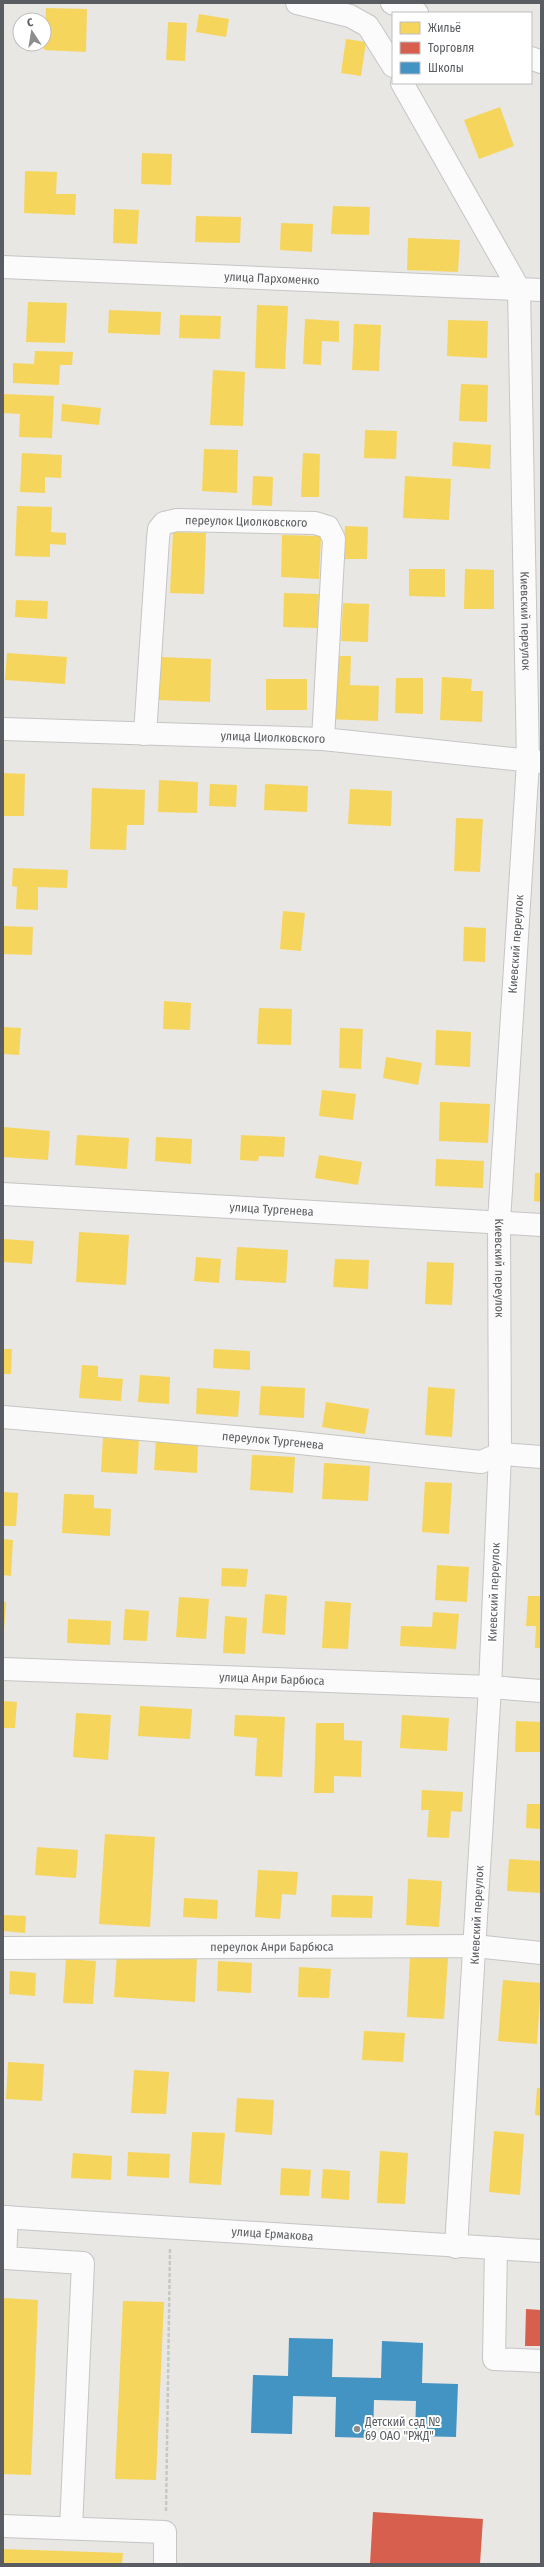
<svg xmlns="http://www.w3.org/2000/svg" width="544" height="2567" viewBox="0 0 544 2567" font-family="'Fira Sans Condensed',sans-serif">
<rect width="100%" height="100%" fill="#e8e7e3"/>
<path fill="#f6d55c" d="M46,8l41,1 -1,43 -42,-2z
M199,14l30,5 -3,18 -30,-5z
M168,22l19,1 -2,38 -19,-1z
M346,39l20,3 -5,34 -20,-3z
M500,107l14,39 -35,13 -15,-39z
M142,153l30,1 -1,31 -30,-1z
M25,171l32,1 -1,22h20l-1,21 -51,-2z
M333,206l37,1 -1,28 -38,-1z
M114,209l25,1 -2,34 -24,-1z
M196,216l45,1 -1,26 -45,-1z
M281,223l32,1 -1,28 -32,-2z
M408,238l52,2 -2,32 -51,-2z
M28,302l39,1 -2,40 -39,-1z
M257,305l31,1 -3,63 -30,-1z
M109,310l52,2 -1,23 -52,-2z
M180,315l41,1 -1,23 -41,-1z
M305,319l34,2v21l-17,-1 -1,24 -18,-1z
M448,320l40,1 -1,37 -40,-2z
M354,324l27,1 -2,46 -27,-1z
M35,351l38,1 -1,13h-12l-1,20 -46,-2v-20l21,1z
M213,370l32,2 -2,54 -33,-1z
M461,384l27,1 -1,37 -28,-1z
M3,394l51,2 -2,42 -33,-1 1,-23 -17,-1z
M62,404l39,4 -2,17 -38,-4z
M365,430l32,1 -1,28 -32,-1z
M453,442l38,3 -1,24 -38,-3z
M204,449l34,1 -1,43 -35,-2z
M22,453l40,2 -1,23 -16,-1v16l-25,-1z
M303,453l17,1 -1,43h-18z
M253,476l20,1 -1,29 -20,-1z
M405,476l46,3 -2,41 -46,-2z
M17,506l35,1 -1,25 15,1v12l-16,-1v13l-35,-1z
M345,526l23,1 -1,32h-24z
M173,532l33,1 -2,61 -34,-1z
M282,535l39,1 -2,43 -38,-2z
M409,569h36v28l-36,-1z
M465,569l29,1v39h-30z
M284,593l35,1 -2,34 -34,-1z
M16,600l32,1 -1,18 -32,-2z
M343,603l26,1 -1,38 -27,-1z
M7,653l60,4 -2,27 -60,-4z
M329,656h22l-1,29 29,1 -1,35 -52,-2z
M160,657l51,2 -1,43 -52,-2z
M442,677l30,2 -1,12h12l-1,31 -42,-2z
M396,678h27v36l-28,-1z
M266,679h41v31h-41z
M3,773l22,1 -1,42h-21z
M159,780l39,2 -1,31 -39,-1z
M210,784l27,1 -1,22 -27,-1z
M265,784l43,2 -1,26 -43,-2z
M92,788l53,2 -1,35h-17l-1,25 -36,-1z
M350,789l42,2 -1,35 -43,-2z
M456,818l27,1 -3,53 -26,-1z
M13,868l55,2 -1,18 -29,-1v23l-22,-1 1,-22 -5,-1z
M283,911l22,2 -4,38 -21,-2z
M3,926l30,1 -1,28 -29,-1z
M464,927l22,1 -1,34 -22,-1z
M164,1001l27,2 -1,27 -27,-1z
M259,1008l33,1 -1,36 -34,-1z
M3,1027l18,1 -2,27 -16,-1z
M340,1028l23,1 -2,40 -22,-1z
M436,1030l35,2 -1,35 -35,-2z
M386,1057l36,6 -4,22 -35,-7z
M322,1090l34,4 -3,26 -34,-4z
M440,1102l50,2 -2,39 -49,-2z
M3,1127l47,4 -2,29 -45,-3z
M77,1135l52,3 -2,31 -52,-4z
M241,1135l44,2 -1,20 -25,-1 -1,5 -18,-1z
M156,1137l36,2 -1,25 -36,-3z
M319,1155l43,7 -4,23 -43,-7z
M436,1159l48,2 -1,27 -48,-2z
M535,1173h6v29l-7,-1z
M79,1232l50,3 -3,50 -50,-3z
M3,1239l31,2 -2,23 -29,-2z
M237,1247l51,3 -2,33 -51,-3z
M196,1257l25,2 -2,24 -25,-2z
M335,1259l34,1 -1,29 -35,-2z
M427,1262l27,1 -2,42 -27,-1z
M3,1349h9l-1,25h-8z
M214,1349l36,2v19l-37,-2z
M82,1365l16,1v11l25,2 -2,22 -42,-3z
M140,1375l30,2 -1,27 -31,-2z
M261,1386l44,2 -1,30 -45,-3z
M428,1387l27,2 -3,48 -27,-2z
M197,1388l43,3 -2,26 -42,-3z
M326,1402l43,7 -4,25 -43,-7z
M103,1438l36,2 -2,34 -36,-2z
M156,1441l42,3 -1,29 -43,-3z
M252,1455l43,2 -2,36 -43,-3z
M324,1463l46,3 -2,35 -46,-2z
M425,1482l27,1 -3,51 -27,-2z
M3,1492l15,1 -2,33h-13z
M64,1494l30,1v13l17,1 -1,27 -48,-3z
M3,1539l10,1 -2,36 -8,-1z
M437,1565l32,2 -2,35 -32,-2z
M222,1568l26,1 -2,18 -25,-1z
M265,1594l22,2 -2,39 -23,-2z
M528,1596h13v52h-6l1,-22h-10z
M179,1597l30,2 -3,40 -30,-2z
M325,1601l26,2 -3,46 -26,-1z
M3,1602h3l-2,29h-1z
M125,1609l24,2 -2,30 -24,-1z
M433,1612l26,2 -3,35 -56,-3 1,-20 31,1z
M225,1616l22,2 -2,36 -22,-1z
M68,1619l43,2 -1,24 -43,-2z
M3,1701l14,1 -2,26h-12z
M140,1706l52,3 -2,30 -52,-3z
M76,1713l35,2 -3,45 -35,-3z
M235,1715l50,2 -3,60 -27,-1 2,-38 -23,-2z
M402,1715l47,3 -2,33 -47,-3z
M516,1721l25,1v30h-26z
M316,1723h28v17l18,1 -1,36 -27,-1v17h-20z
M422,1790l41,2 -1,20 -11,-1 -2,27 -22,-1 2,-27h-8z
M527,1804h14v25l-15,-1z
M105,1834l50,3 -5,90 -51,-3z
M37,1847l41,3 -2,28 -41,-3z
M509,1859l32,2v32l-34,-2z
M258,1870l40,2 -2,23 -14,-1 -2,25 -25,-2z
M408,1879l34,2 -3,46 -33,-2z
M332,1895l41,1 -1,22 -41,-1z
M184,1898l34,2 -1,19 -34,-2z
M3,1915l23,1 -1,17 -22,-2z
M117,1954l80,4 -2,44 -81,-5z
M410,1956l38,2 -4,61 -37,-2z
M66,1959l30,2 -3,43 -30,-1z
M218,1961l34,2 -1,30 -34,-2z
M299,1967l32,2 -2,29 -31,-1z
M10,1971l26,2 -1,23 -26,-2z
M503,1980l38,3 -4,61 -39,-3z
M364,2031l41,2 -2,29 -41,-2z
M8,2062l36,2 -2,37 -36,-2z
M134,2070l35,2 -3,42 -35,-1z
M537,2088h4v28l-6,-1z
M237,2098l37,2 -2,35 -37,-3z
M494,2131l30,3 -4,61 -31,-3z
M192,2132l33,1 -4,52 -32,-2z
M380,2151l28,2 -3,51 -28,-1z
M128,2152l42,2 -1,24 -42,-2z
M73,2153l39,3 -1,24 -40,-2z
M281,2168l30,2 -2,26 -29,-1z
M323,2169l27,2 -1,29 -28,-2z
M3,2298l35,2 -7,175 -28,-1z
M123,2301l41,1 -8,178 -41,-1z
M3,2549l120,4 -1,11h-119z"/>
<path fill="#d6604d" d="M526,2309l15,1v36h-16z
M373,2512l110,7 -3,45h-110z"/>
<path fill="#4393c3" d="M289,2338l44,1 -1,38 49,1 1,-37 41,2 -1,40 36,1 -2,53 -41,-1 1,-35 -42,-1 -1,38 -38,-1 1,-40 -43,-1 -1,38 -41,-1 2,-58 35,1z"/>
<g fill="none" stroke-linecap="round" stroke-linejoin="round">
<g stroke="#c5c5c5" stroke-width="24">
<g id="minor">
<path d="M297,3l53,13 18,10 25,40"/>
<path d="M392,3l25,10"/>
<path d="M531,58l10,4"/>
<path id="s1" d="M402,83l117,206 9,473 -29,459 1,233 -10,233 -34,560"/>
<path id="s2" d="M3,267l538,23"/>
<path id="s3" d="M3,729l320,10 218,23"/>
<path id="s4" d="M145,734l13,-195 1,-10 5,-6 13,-3 138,3 13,4 6,12 -11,200"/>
<path id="s5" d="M3,1194l538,31"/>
<path id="s6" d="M3,1417l278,24 200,21 19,-8 41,3"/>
<path id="s7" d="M3,1669l487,18 51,4"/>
<path id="s8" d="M3,1948l472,-2 66,7"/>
<path id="s9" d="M3,2217l538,34"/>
<path d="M7,2217l-2,41 78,5 -12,265"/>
<path d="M496,2248l-2,111 47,2"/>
<path d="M3,2526l162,6v32"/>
</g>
</g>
<path stroke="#c5c9c6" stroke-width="2.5" stroke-dasharray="4 2" stroke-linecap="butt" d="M166,2511l4,-263"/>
<use href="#minor" stroke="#fcfbfb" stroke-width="22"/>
</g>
<circle fill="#8b8d8e" stroke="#fff" stroke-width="1.5" cx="357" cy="2429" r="4"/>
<g text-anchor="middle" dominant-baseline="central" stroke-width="4" stroke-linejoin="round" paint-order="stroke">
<g font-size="12" fill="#595c60" stroke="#fff">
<text stroke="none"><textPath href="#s2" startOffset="269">улица Пархоменко</textPath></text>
<text stroke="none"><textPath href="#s4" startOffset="296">переулок Циолковского</textPath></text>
<text stroke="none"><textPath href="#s1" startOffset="569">Киевский переулок</textPath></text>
<text stroke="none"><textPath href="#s3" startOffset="270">улица Циолковского</textPath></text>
<text transform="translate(516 944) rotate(-86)">Киевский переулок</text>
<text stroke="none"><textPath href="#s5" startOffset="269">улица Тургенева</textPath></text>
<text stroke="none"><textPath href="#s1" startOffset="1217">Киевский переулок</textPath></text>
<text stroke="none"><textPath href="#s6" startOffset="271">переулок Тургенева</textPath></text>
<text transform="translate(494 1592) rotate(-88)">Киевский переулок</text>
<text stroke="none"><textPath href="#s7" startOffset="269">улица Анри Барбюса</textPath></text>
<text transform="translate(477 1915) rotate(-87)">Киевский переулок</text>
<text stroke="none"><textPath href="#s8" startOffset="269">переулок Анри Барбюса</textPath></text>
<text stroke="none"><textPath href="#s9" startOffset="270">улица Ермакова</textPath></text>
</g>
<g font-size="12" fill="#595c60" stroke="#fff" text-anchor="start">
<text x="365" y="2422">Детский сад №<tspan x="365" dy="14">69 ОАО "РЖД"</tspan></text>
</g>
</g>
<rect width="544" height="2567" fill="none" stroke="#595c60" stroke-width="8"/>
<rect x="392" y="12" width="140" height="72" fill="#ffffff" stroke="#bdbebf"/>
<rect x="400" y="22" width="20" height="12" fill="#f6d55c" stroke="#bdbebf"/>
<text x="428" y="32" font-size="12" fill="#595c60">Жильё</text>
<rect x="400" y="42" width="20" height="12" fill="#d6604d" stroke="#bdbebf"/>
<text x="428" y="52" font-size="12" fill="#595c60">Торговля</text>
<rect x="400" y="62" width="20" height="12" fill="#4393c3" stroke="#bdbebf"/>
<text x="428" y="72" font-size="12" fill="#595c60">Школы</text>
<g transform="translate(32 32) rotate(348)"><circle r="19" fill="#ffffff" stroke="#bdbebf"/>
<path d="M0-3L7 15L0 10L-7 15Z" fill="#8b8d8e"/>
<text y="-6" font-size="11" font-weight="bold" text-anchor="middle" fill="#595c60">С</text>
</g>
</svg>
